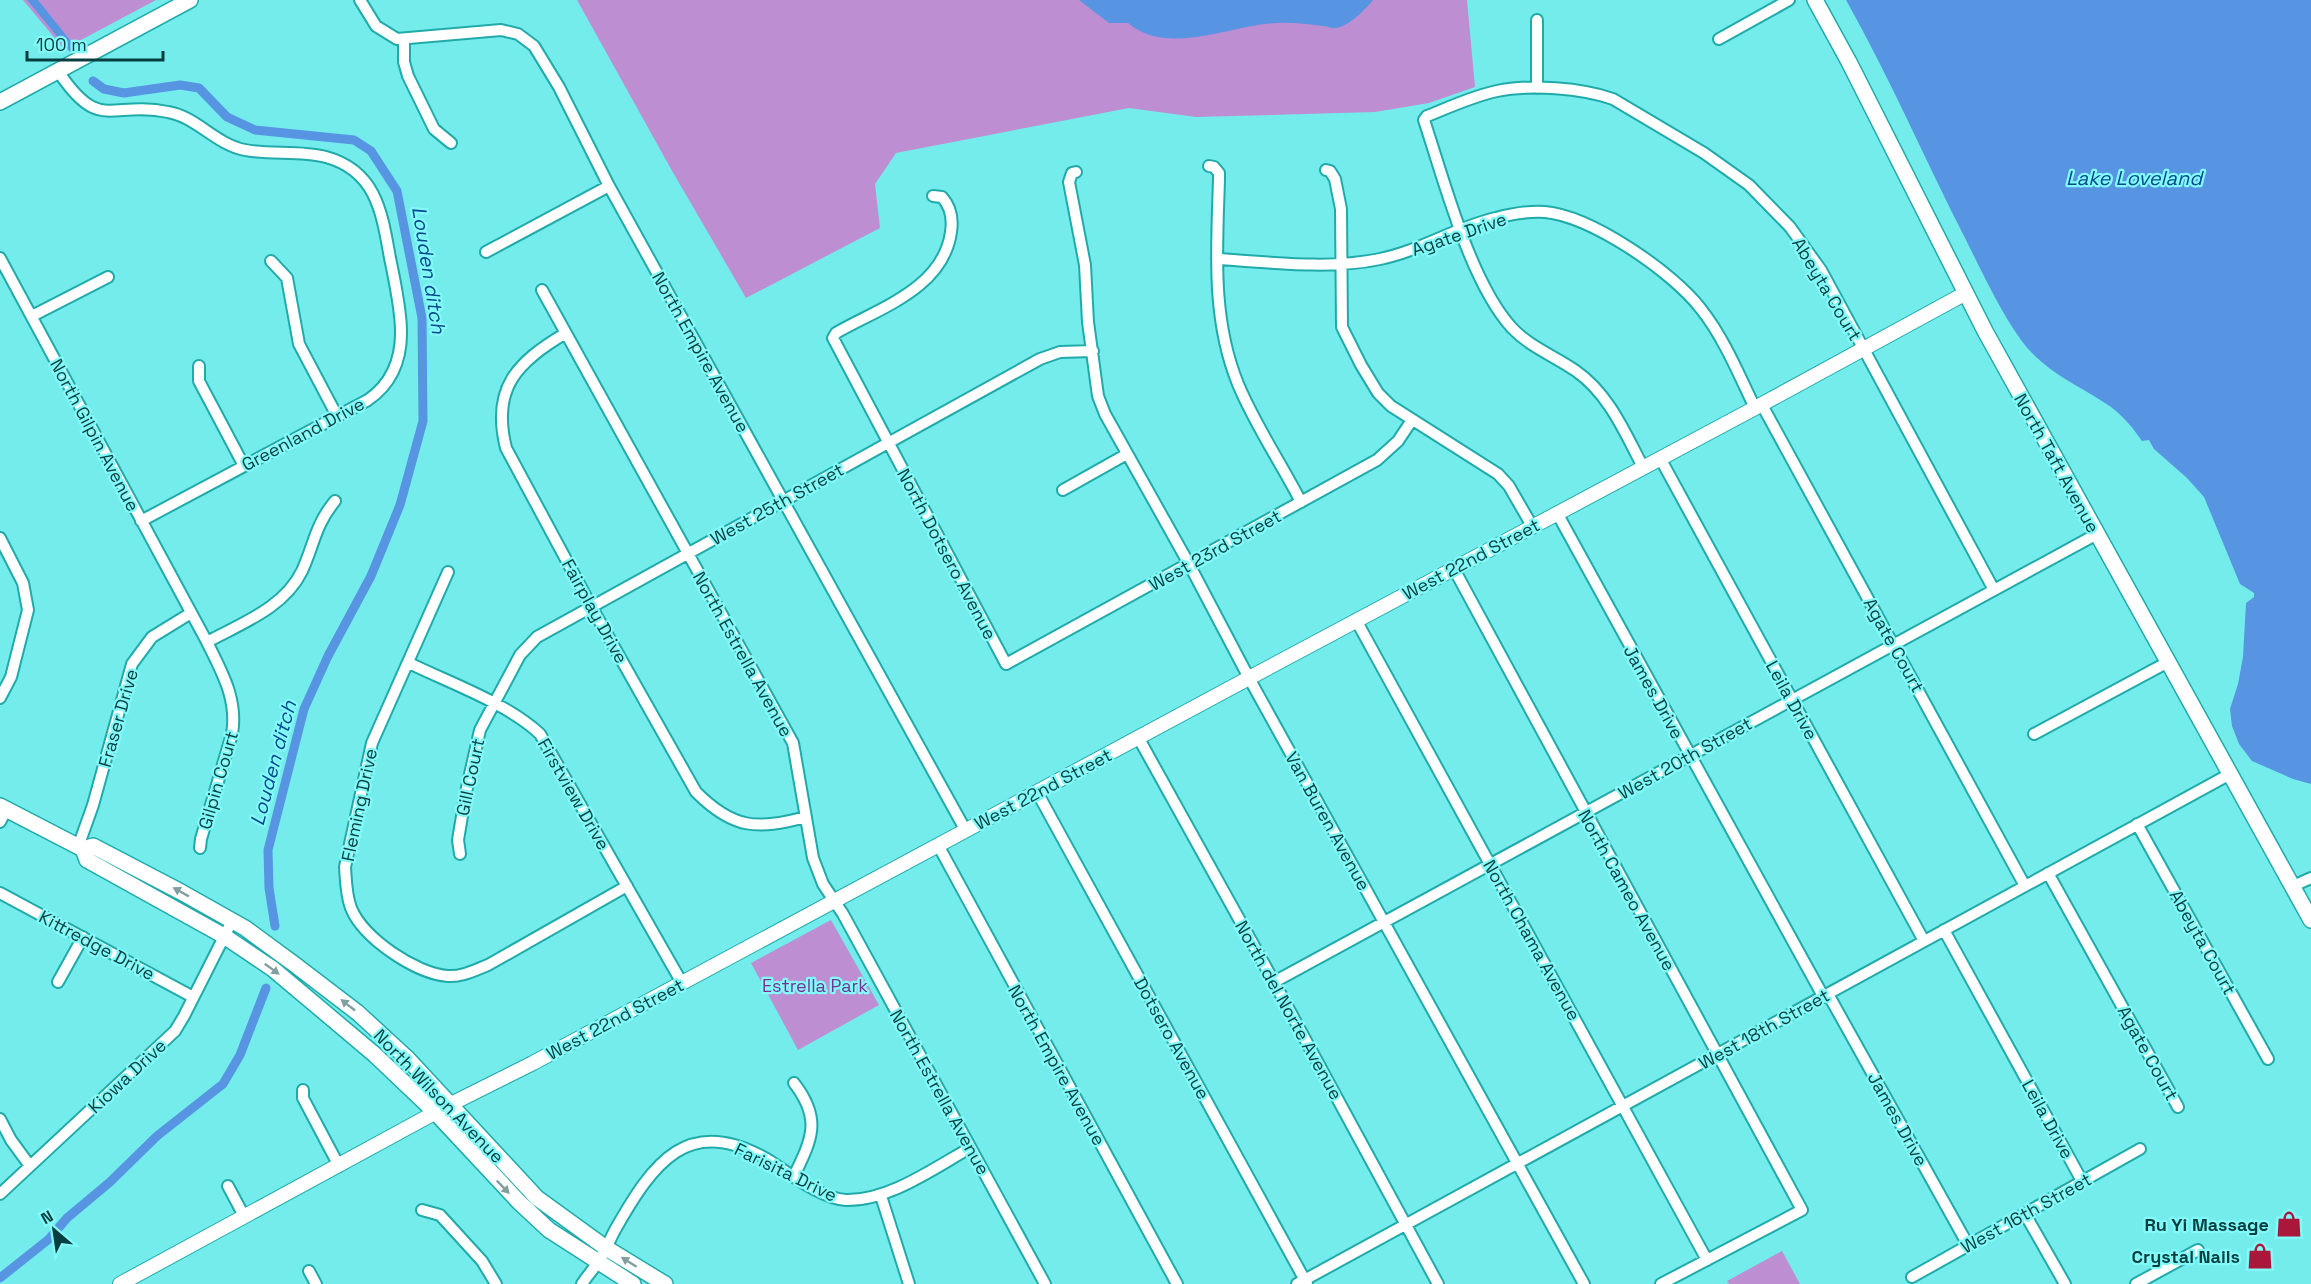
<svg xmlns="http://www.w3.org/2000/svg" width="2311" height="1284" viewBox="0 0 2311 1284" font-family="'Space Grotesk',sans-serif">
<rect width="100%" height="100%" fill="#74ecec"/>
<path fill="#be8ed3" d="M23,0h133l-92,49z
M577,0h890l8,87 -46,16 -54,9 -179,5 -67,-9 -233,45 -21,31 5,44 -134,70 -75,-129z
M831,920l48,85 -81,45 -47,-87z
M1782,1251l18,33h-71l-2,-3z"/>
<path fill="#5795e3" d="M27,0h11l39,49 -7,3z
M1079,0h294c-8,10 -24,26 -37,28 -5,1 -9,-2 -14,-2 -14,-2 -31,-4 -46,-3 -45,2 -109,34 -148,0h-19z
M1846,0h465v784l-18,-5 -41,-18 -13,-17 -7,-18 -2,-17 8,-25 5,-27 3,-54 8,-6v-4l-14,-9 -36,-87 -17,-19 -33,-29 -5,-9 -7,1c-8,-12 -19,-25 -31,-34 -32,-22 -66,-34 -90,-67 -22,-31 -38,-66 -55,-100 -41,-80 -76,-162 -120,-240z"/>
<g fill="none" stroke-linecap="round" stroke-linejoin="round">
<path stroke="#5795e3" stroke-width="9" d="M93,81l11,8 20,4 56,-8 19,3 28,29 28,13 99,10 17,11 26,40 25,127 1,103 -23,84 -29,71 -43,80 -24,53 -36,141 1,38 6,38
M0,1278l49,-39 18,-21 43,-36 47,-46 66,-52 17,-29 26,-67"/>
<g stroke="#20aaaa" stroke-width="14">
<path id="minor" d="M360,0l16,26 21,13 104,-9 17,4 16,12 25,41 50,99 357,645
M1719,39l70,-39
M404,40v22l4,14 26,53 17,14
M58,71c42,63 52,29 110,41 29,5 47,32 77,38 26,5 55,0 81,7 51,14 56,57 64,101 4,19 8,38 10,58 4,33 -3,64 -32,84l-227,121
M1537,88v-68
M1209,166l5,1 5,6v6c-2,69 -8,139 19,205 17,41 43,79 63,118
M1326,170l4,1 5,8 6,30 1,118 19,38 17,28 13,13 107,68 11,12 23,40
M1076,172l-4,1 -3,9 16,83 3,57 10,74 7,18 84,150 60,114 335,606
M933,196l9,1c9,10 11,22 9,35 -8,57 -72,76 -115,101l-3,5 173,326 371,-204 21,-19 14,-21
M486,252l123,-66
M0,258l207,384c15,30 31,58 25,92l-31,105 -1,9
M1217,259c53,3 111,11 163,0 40,-8 76,-32 116,-41 15,-4 34,-7 49,-6 46,4 128,60 156,97 23,29 38,66 54,99
M271,261l16,17 12,66 38,72
M542,290l251,453 20,115 10,26 20,30 202,370
M32,316l76,-39
M566,333c-49,29 -75,55 -60,115l85,158 105,186c37,37 60,38 110,25
M199,366v15l45,85
M1762,405l263,481
M1660,458l264,483
M1643,467c-18,-34 -34,-73 -67,-96 -21,-15 -45,-23 -64,-43 -42,-46 -68,-148 -88,-208l3,-4c23,-9 46,-20 70,-25 33,-7 85,-3 116,8l91,54 45,32 41,42 31,43 173,320
M1063,490l64,-36
M1557,513l266,483
M0,538l23,45 5,27 -17,67 -11,21
M1454,569l348,641 -141,74
M448,572l-76,171 -27,124c1,14 1,28 6,41 12,30 65,66 97,68 14,1 27,-6 40,-11l139,-79
M1356,620l351,640
M207,642c35,-19 77,-34 95,-71 12,-26 13,-46 33,-70
M409,663c41,20 98,40 131,71l142,249
M2034,734l134,-72
M1138,737l136,245 164,302
M1037,792l270,492
M0,822l7,-13
M2137,824l131,235
M938,845l239,439
M78,847l15,-42 39,-141 20,-27 39,-24
M460,854l-2,-14 8,-48 14,-62 40,-75 17,-18 503,-278 20,-7 33,-1
M2048,873l130,234
M2293,886l18,-8
M0,893l193,104
M1944,930l138,251
M58,982l25,-45
M1274,982l823,-448
M1828,994l140,251
M794,1083c28,36 18,56 0,93
M303,1090v8l36,68
M0,1119l11,21 19,26
M228,1186l16,30
M0,1194l175,-163 9,-15 48,-95
M881,1196l28,88
M422,1210l18,5 42,46 14,23
M2025,1214l40,70
M309,1271l7,13
M1912,1277l228,-128
M582,1284c5,-8 11,-14 16,-22 7,-10 11,-21 17,-32 38,-67 73,-118 155,-69 20,13 52,38 76,39 43,1 88,-32 124,-52
M1297,1284l933,-510
M2136,1284l62,-34"/>
</g>
<g stroke="#20aaaa" stroke-width="16">
<path id="tertiary" d="M120,1284l329,-179 84,-42 716,-385 506,-270 211,-115"/>
</g>
<g stroke="#20aaaa" stroke-width="18">
<path id="secondary" d="M1815,0l34,62 136,269 326,589
M0,102l190,-102
M0,806l83,43 4,11 137,76 49,33 101,85 61,58 84,90 30,28 84,54
M83,849l10,-3 88,46 64,36 49,36 64,49 50,46 129,139 69,50 59,36"/>
</g>
<use href="#minor" stroke="#fff" stroke-width="10"/>
<use href="#tertiary" stroke="#fff" stroke-width="14"/>
<use href="#secondary" stroke="#fff" stroke-width="15"/>
</g>
<defs><path id="oneway-solid" d="M-6-.8H1V-3.2L6.5 0L1 3.2V.8H-6Z" transform="scale(1.5)"/></defs>
<g fill="#829f9f">
<use href="#oneway-solid" transform="translate(181 892) rotate(-151)"/>
<use href="#oneway-solid" transform="translate(272 969) rotate(36)"/>
<use href="#oneway-solid" transform="translate(348 1005) rotate(-142)"/>
<use href="#oneway-solid" transform="translate(503 1187) rotate(46)"/>
<use href="#oneway-solid" transform="translate(629 1262) rotate(-148)"/>
</g>
<defs>
<g id="shop-bare" transform="scale(2.07)"><path d="M-5-2.5h2.3a2.7 3.5 0 0 1 5.4 0H5L5.5 6h-11ZM-1.5-2.5h3a1.5 2.3 0 0 0-3 0Z" fill="#ab163b" stroke="#82faf9" stroke-width="2.5" paint-order="stroke"/></g>
</defs>
<g fill-rule="evenodd">
<use href="#shop-bare" x="2289" y="1224"/>
<use href="#shop-bare" x="2260" y="1256"/>
</g>
<g text-anchor="middle" dominant-baseline="central" stroke-width="4.5" stroke-linejoin="round" paint-order="stroke">
<g font-size="18" fill="#063f3f" stroke="#82faf9">
<text transform="translate(1459 234) rotate(-19)">Agate Drive</text>
<text transform="translate(1827 289) rotate(59)">Abeyta Court</text>
<text transform="translate(701 352) rotate(61)">North Empire Avenue</text>
<text transform="translate(303 434) rotate(-28)">Greenland Drive</text>
<text transform="translate(95 435) rotate(62)">North Gilpin Avenue</text>
<text transform="translate(2057 463) rotate(61)">North Taft Avenue</text>
<text transform="translate(777 504) rotate(-29)">West 25th Street</text>
<text transform="translate(1215 550) rotate(-29)">West 23rd Street</text>
<text transform="translate(947 554) rotate(62)">North Dotsero Avenue</text>
<text transform="translate(1471 559) rotate(-28)">West 22nd Street</text>
<text transform="translate(595 611) rotate(61)">Fairplay Drive</text>
<text transform="translate(1894 645) rotate(61)">Agate Court</text>
<text transform="translate(743 654) rotate(61)">North Estrella Avenue</text>
<text transform="translate(1654 692) rotate(61)">James Drive</text>
<text transform="translate(1792 700) rotate(61)">Leila Drive</text>
<text transform="translate(118 718) rotate(-74)">Fraser Drive</text>
<text transform="translate(1685 758) rotate(-29)">West 20th Street</text>
<text transform="translate(470 777) rotate(-78)">Gill Court</text>
<text transform="translate(218 780) rotate(-74)">Gilpin Court</text>
<text transform="translate(1043 789) rotate(-28)">West 22nd Street</text>
<text transform="translate(574 794) rotate(60)">Firstview Drive</text>
<text transform="translate(359 805) rotate(-78)">Fleming Drive</text>
<text transform="translate(1328 821) rotate(61)">Van Buren Avenue</text>
<text transform="translate(1627 890) rotate(61)">North Cameo Avenue</text>
<text transform="translate(1532 940) rotate(61)">North Chama Avenue</text>
<text transform="translate(2203 942) rotate(61)">Abeyta Court</text>
<text transform="translate(97 945) rotate(28)">Kittredge Drive</text>
<text transform="translate(1289 1010) rotate(61)">North del Norte Avenue</text>
<text transform="translate(615 1019) rotate(-28)">West 22nd Street</text>
<text transform="translate(1764 1029) rotate(-29)">West 18th Street</text>
<text transform="translate(1172 1038) rotate(61)">Dotsero Avenue</text>
<text transform="translate(2148 1053) rotate(61)">Agate Court</text>
<text transform="translate(1057 1065) rotate(61)">North Empire Avenue</text>
<text transform="translate(127 1076) rotate(-43)">Kiowa Drive</text>
<text transform="translate(940 1092) rotate(61)">North Estrella Avenue</text>
<text transform="translate(439 1096) rotate(46)">North Wilson Avenue</text>
<text transform="translate(1898 1119) rotate(61)">James Drive</text>
<text transform="translate(2048 1119) rotate(61)">Leila Drive</text>
<text transform="translate(786 1172) rotate(26)">Farisita Drive</text>
<text transform="translate(2026 1213) rotate(-29)">West 16th Street</text>
</g>
<g font-size="18" fill="#783194" stroke="#82faf9">
<text x="815" y="985">Estrella Park</text>
</g>
<g font-size="18" font-weight="bold" fill="#063f3f" stroke="#82faf9" text-anchor="end">
<text x="2269" y="1224">Ru Yi Massage</text>
<text x="2240" y="1256">Crystal Nails</text>
</g>
<g font-size="20" font-style="italic" fill="#084a90" stroke="#82faf9">
<text x="2134" y="178">Lake Loveland</text>
<text transform="translate(429 270) rotate(81)">Louden ditch</text>
<text transform="translate(273 763) rotate(-75)">Louden ditch</text>
</g>
</g>
<g transform="translate(54 1230) rotate(331)" stroke="#82faf9" stroke-width="4.5" paint-order="stroke">
<path d="M0-4.5L10 22L0 15L-10 22Z" fill="#063f3f"/>
<text y="-9" font-size="16" font-weight="bold" text-anchor="middle" fill="#063f3f">N</text>
</g>
<path d="M27 51v9h136v-9" fill="none" stroke="#063f3f" stroke-width="3"/>
<text x="36" y="51" font-size="18" fill="#063f3f" stroke="#82faf9" stroke-width="4.5" paint-order="stroke">100 m</text>
</svg>
